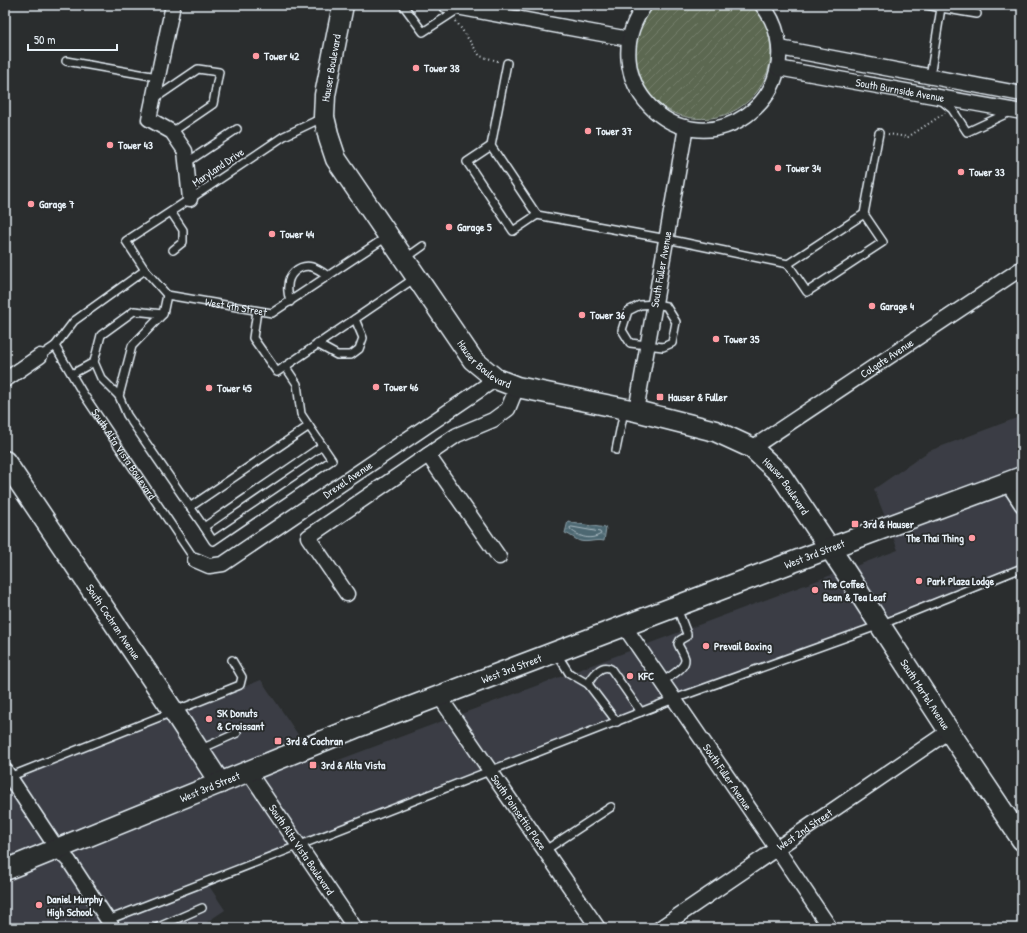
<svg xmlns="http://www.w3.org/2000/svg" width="1027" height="933" viewBox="0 0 1027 933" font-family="'Patrick Hand',sans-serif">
<defs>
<pattern id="garden-furrows" width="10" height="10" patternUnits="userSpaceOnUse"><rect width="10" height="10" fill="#5b6851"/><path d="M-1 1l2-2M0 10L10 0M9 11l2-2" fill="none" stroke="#737e6b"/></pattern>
<pattern id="water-ripples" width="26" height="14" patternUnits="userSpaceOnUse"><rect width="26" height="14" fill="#4d6872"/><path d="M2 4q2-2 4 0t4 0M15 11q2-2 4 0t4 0" fill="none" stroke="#677e87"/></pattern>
</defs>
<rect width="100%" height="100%" fill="#2a2d2e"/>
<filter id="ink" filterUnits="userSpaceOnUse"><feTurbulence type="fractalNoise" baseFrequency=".025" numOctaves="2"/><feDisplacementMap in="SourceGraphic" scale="8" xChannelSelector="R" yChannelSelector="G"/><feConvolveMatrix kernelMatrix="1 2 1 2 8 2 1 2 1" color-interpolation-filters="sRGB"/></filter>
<g filter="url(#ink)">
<path fill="#3b3e44" d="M1022,416v149l-317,122 -498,196 18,27 -27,18h-193v-145l256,-103 59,87 578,-217 -24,-61 55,-38z"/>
<path fill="url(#garden-furrows)" stroke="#a2aca4" d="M651,5h102c13,14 17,28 18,47 0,13 -5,26 -12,37 -32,45 -103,38 -121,-16 -4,-10 -6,-22 -4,-33 1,-8 13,-26 17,-35z"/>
<path fill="url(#water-ripples)" stroke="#8b9fa8" d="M568,521l4,1v1l34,5 -2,13c-8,-2 -16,2 -24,0 -6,-2 -9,-6 -15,-8z"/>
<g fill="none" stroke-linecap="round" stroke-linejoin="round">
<path stroke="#aabac2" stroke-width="1" d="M572,527l28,5 1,2c-11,7 -21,3 -30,-4l-1,-2z"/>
<g stroke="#e8f1f8" stroke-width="10">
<g id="lane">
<path d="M403,5l20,27 37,-24"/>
<path d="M927,5l14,3 -11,69"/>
<path d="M941,8l36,6"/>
<path d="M66,61l91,16"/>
<path d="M507,63l-16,83 46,69 130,24 121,25 76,-50 15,-81"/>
<path d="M154,99l44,-30 21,3 -6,32 -41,28"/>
<path d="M942,101l10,8 15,23 43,-20"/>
<path id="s1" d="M324,117l-40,19 -94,63 -64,42 19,29 22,25 105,18 116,-77"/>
<path d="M491,146l-24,16 46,69 24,-16"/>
<path d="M186,163l51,-34"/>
<path d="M171,212l12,18v12l-10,8"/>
<path d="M406,258l17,-12"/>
<path d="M788,264l19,28 76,-50 -19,-28"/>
<path d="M167,295l-4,19 -31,32 -13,50 8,19 77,112 118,-81"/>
<path d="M290,302c-1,-5 -3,-11 -2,-16 0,-6 2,-10 6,-14 13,-11 23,-4 34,4"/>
<path d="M655,304l11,2 10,16 -4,21 -9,4 -33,-4 -8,-13 6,-19 12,-6z"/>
<path d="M257,311l-4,27 24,34 138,-94"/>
<path d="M317,344l20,11h14l8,-6 4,-11 -8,-19"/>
<path id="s2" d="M55,346l27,46 113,168"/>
<path d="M40,356l15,-10 19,-25 71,-51"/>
<path d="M285,366l12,18 4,30 8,12"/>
<path d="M72,374l22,-12"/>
<path d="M119,396l-18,-18 -7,-16 7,-27 33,-24 29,3"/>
<path d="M616,450l8,-39"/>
<path d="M190,507l119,-81 23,34 -119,81 -9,-14"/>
<path d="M557,654l12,19 19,11 29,38"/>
<path d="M662,682c6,-5 24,-13 23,-23 -1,-5 -5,-10 -7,-15l2,-4 7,-4v-2l-10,-26"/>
<path d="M588,684c4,-7 13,-21 23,-15l30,43"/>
<path d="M201,749l36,-16"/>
<path d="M9,777l231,-92 2,-8 -10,-17"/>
<path d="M544,851l67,-44"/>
<path d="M108,920l566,-221 206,-74 142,-57"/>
<path d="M156,928l46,-20"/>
</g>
</g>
<g stroke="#e8f1f8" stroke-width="17">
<g id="street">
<path d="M173,5l-24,114 23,13 13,19 5,48"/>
<path d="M446,5l183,34"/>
<path d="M645,5c-53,72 31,160 102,110 15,-11 26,-27 30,-44 6,-23 0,-48 -15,-66"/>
<path d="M780,48l242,46"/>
<path id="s3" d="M778,68l244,44"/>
<path d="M5,380l35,-24"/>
<path id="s4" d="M636,411l50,-284"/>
<path id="s5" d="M752,448l270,-180"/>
<path d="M428,455l71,102"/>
<path d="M1007,482l15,23"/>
<path id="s6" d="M195,560l14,6 14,-2 273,-185"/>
<path d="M347,594l-39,-57 149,-102 36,-15 15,-11 9,-22"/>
<path id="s7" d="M624,626l153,223 53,79"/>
<path id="s8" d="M439,696l159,232"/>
<path d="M5,770l53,80 11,11 44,67"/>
<path id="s9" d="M248,771l107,157"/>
<path id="s10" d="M660,928l267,-182 22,-15"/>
</g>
</g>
<g stroke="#e8f1f8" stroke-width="23">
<g id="secondary">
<path id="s11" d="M343,5l-18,90 -1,22 5,21 7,21 137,201 23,19 21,8 119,24 79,20 37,17 28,26 63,94 106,163 73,109"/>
<path id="s12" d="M5,461l169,251 46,71"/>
<path id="s13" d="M5,870l350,-142 475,-180 192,-71"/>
</g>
</g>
<path stroke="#e8f1f8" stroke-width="2" stroke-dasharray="1 3" stroke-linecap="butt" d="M456,21l24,35 18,5
M888,134l20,3 37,-24"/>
<use href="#lane" stroke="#2a2d2e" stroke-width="7"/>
<use href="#street" stroke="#2a2d2e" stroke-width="14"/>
<use href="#secondary" stroke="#2a2d2e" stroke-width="20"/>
</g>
</g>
<g fill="#ff9aa2" stroke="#2a2d2e" stroke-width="1.5">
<circle cx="256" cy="56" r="4"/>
<circle cx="416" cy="68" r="4"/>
<circle cx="588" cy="131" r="4"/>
<circle cx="110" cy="145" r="4"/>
<circle cx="778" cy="168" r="4"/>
<circle cx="961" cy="172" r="4"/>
<circle cx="31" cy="204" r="4"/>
<circle cx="449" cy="227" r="4"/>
<circle cx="272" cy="234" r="4"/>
<circle cx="872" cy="306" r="4"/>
<circle cx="582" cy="315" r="4"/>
<circle cx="716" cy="339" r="4"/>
<circle cx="376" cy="387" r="4"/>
<circle cx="209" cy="388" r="4"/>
<rect x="656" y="393" width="8" height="8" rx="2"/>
<rect x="851" y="520" width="8" height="8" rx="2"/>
<circle cx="972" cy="538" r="4"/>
<circle cx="919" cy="581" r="4"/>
<circle cx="815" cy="590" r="4"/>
<circle cx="706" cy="646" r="4"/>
<circle cx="630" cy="676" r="4"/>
<circle cx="209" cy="719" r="4"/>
<rect x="274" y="737" width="8" height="8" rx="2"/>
<rect x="309" y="761" width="8" height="8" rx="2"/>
<circle cx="39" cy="905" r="4"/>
</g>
<g text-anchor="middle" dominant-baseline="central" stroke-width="4" stroke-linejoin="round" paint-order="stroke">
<g font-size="11" font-weight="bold" fill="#e8f1f8" stroke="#2a2d2e" text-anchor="start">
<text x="264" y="56">Tower 42</text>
<text x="424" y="68">Tower 38</text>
<text x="596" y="131">Tower 37</text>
<text x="118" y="145">Tower 43</text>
<text x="786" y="168">Tower 34</text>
<text x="969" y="172">Tower 33</text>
<text x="39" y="204">Garage 7</text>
<text x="457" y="227">Garage 5</text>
<text x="280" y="234">Tower 44</text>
<text x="880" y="306">Garage 4</text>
<text x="590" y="315">Tower 36</text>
<text x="724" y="339">Tower 35</text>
<text x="384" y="387">Tower 46</text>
<text x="217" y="388">Tower 45</text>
<text x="668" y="397">Hauser &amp; Fuller</text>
<text x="863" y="524">3rd &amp; Hauser</text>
<text x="964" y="538" text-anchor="end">The Thai Thing</text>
<text x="927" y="581">Park Plaza Lodge</text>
<text x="823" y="584">The Coffee<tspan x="823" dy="13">Bean &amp; Tea Leaf</tspan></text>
<text x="714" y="646">Prevail Boxing</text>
<text x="638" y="676">KFC</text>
<text x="217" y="713">SK Donuts<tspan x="217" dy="13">&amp; Croissant</tspan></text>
<text x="286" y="741">3rd &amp; Cochran</text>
<text x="321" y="765">3rd &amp; Alta Vista</text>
<text x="47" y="899">Daniel Murphy<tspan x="47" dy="13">High School</tspan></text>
</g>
<g font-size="11" fill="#e8f1f8" stroke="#2a2d2e">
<text transform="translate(331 68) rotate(-80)">Hauser Boulevard</text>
<text stroke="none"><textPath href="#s3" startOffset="124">South Burnside Avenue</textPath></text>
<text transform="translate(218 167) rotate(-34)">Maryland Drive</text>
<text stroke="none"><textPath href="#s4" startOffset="144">South Fuller Avenue</textPath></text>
<text stroke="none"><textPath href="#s1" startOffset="372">West 4th Street</textPath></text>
<text stroke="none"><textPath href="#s5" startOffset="162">Colgate Avenue</textPath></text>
<text stroke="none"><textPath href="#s11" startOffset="412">Hauser Boulevard</textPath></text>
<text stroke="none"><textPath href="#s2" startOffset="128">South Alta Vista Boulevard</textPath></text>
<text stroke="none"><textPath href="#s6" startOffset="180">Drexel Avenue</textPath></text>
<text stroke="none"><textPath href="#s11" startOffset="748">Hauser Boulevard</textPath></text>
<text stroke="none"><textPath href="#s13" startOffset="869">West 3rd Street</textPath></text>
<text stroke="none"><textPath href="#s12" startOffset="194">South Cochran Avenue</textPath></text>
<text stroke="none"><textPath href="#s13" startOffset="545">West 3rd Street</textPath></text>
<text stroke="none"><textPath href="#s11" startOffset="999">South Martel Avenue</textPath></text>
<text stroke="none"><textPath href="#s7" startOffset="183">South Fuller Avenue</textPath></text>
<text stroke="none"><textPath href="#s13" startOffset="221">West 3rd Street</textPath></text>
<text stroke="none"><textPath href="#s8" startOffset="141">South Poinsettia Place</textPath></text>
<text stroke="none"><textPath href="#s10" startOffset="175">West 2nd Street</textPath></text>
<text stroke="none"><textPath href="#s9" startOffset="95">South Alta Vista Boulevard</textPath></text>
</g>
</g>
<rect width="1027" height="933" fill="none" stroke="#2a2d2e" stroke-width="20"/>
<rect x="10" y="10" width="1007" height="913" fill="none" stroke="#e8f1f8" stroke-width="1.5" filter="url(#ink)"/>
<path d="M28 44v6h89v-6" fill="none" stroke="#e8f1f8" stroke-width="2"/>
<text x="34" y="44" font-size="12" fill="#e8f1f8" stroke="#2a2d2e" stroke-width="3" paint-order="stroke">50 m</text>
</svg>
